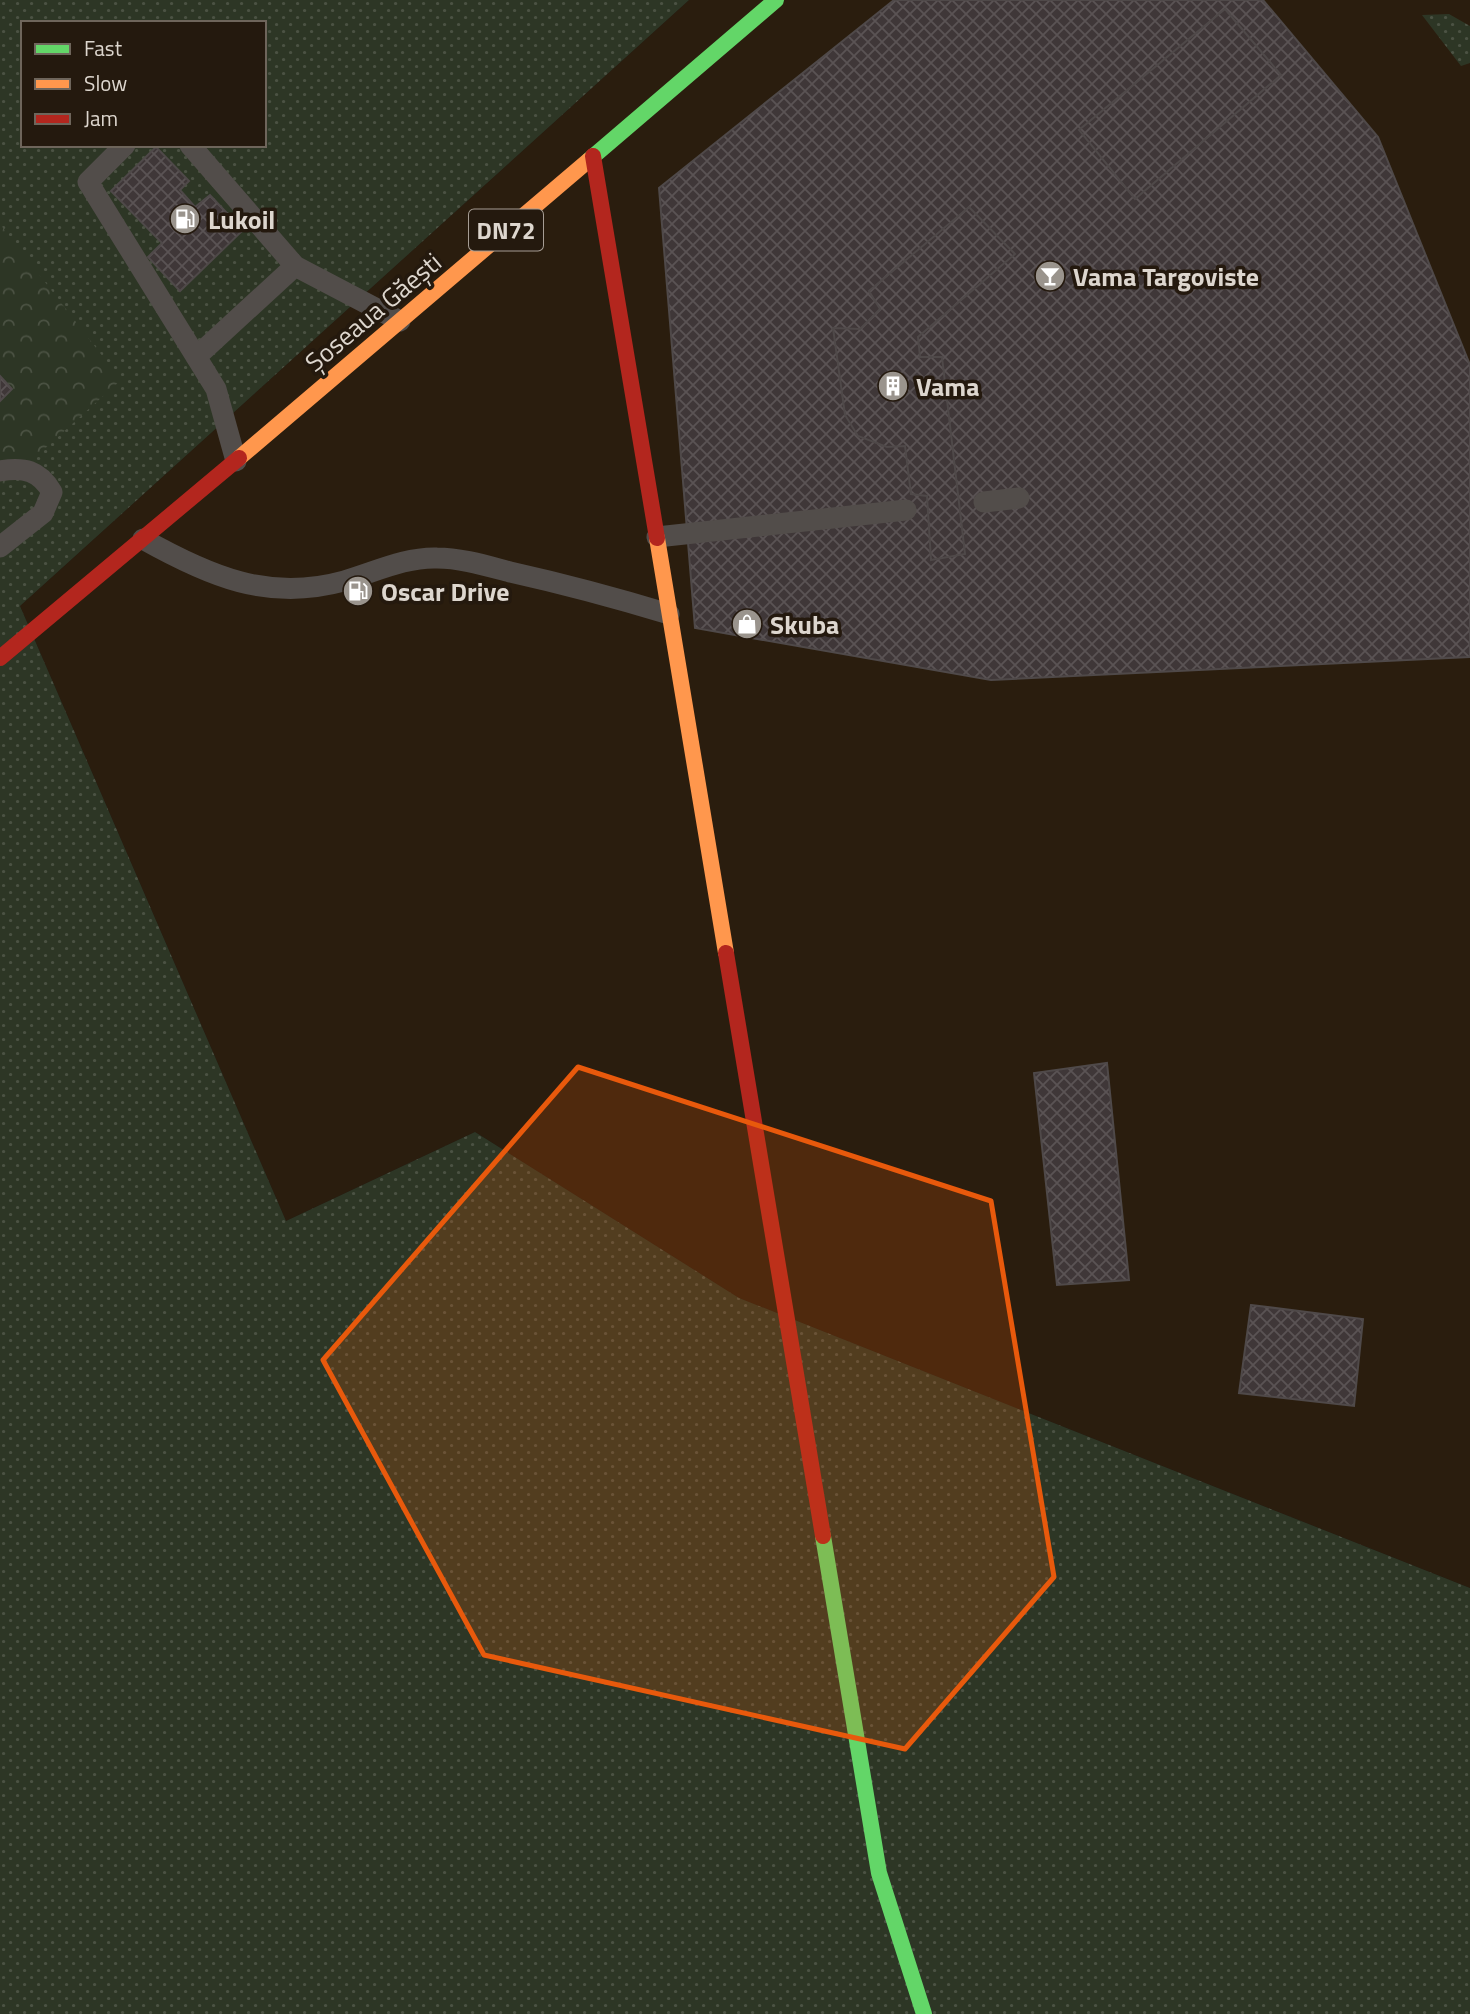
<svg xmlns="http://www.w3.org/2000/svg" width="1470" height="2014" viewBox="0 0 1470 2014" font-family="'Titillium Web',sans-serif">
<defs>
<pattern id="grass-dots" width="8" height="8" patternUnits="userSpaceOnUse" patternTransform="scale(1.75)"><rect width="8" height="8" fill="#2d3625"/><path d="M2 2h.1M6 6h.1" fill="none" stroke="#4b5243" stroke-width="1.8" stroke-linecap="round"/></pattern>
<pattern id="park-crowns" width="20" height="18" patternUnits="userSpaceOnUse" patternTransform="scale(1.75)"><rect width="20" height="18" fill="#2d3625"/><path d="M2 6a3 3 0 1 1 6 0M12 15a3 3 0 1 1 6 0" fill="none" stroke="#4b5243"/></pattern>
<pattern id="building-cross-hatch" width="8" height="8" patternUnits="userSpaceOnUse" patternTransform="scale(1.75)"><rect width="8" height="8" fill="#3f3738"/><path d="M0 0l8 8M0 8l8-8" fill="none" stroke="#5a5354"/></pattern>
</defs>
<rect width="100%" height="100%" fill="#1f1913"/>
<path fill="#2a1d0e" d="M689,0h781v1588l-731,-290 -264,-166 -189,89 -266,-615z"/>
<path fill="url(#grass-dots)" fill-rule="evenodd" d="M0,0h689l-669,606 266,615 189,-89 264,166 731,290v426h-1470zM23,23h241v122h-241z
M1449,14l21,12v37l-9,3 -39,-51z"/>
<path fill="url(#park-crowns)" d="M0,224l121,156 -121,109z"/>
<path fill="url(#building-cross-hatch)" stroke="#4f4949" stroke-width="2" d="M894,0h369l115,137 92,228v292l-479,23 -296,-52 -36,-440z
M1225,9l56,66 -146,124 -56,-69z
M156,147l33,34 -9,9 15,17 15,-12 33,35 -63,61 -32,-34 14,-14 -51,-52z
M969,207l46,47 -97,83 2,20h22l23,197 -34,6 -4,-64 -16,-2 -6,-48 -18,1 -29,-11 -13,-21 -12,-87 27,1 20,-20 -11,-18z
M0,376l12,13 -12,12z
M1107,1063l22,217 -72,5 -23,-212z
M1251,1305l112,14 -9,87 -115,-13z"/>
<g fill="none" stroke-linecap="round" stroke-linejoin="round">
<path stroke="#524d4a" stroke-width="21" d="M125,145l-37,37 128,207 20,72
M190,145l105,121 105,55
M196,357l99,-91
M0,471c24,-4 39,-1 52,21l-9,21 -43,34
M984,502l35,-4
M657,537l249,-27
M143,539c66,37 125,63 201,42 31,-9 61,-24 93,-23 24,0 50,8 73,14 54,12 106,26 159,42"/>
<path stroke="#63d668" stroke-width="16" d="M589,160l187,-160
M823,1536l56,337 45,141"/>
<path stroke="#ff974d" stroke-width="16" d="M239,458l350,-298
M657,538l69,415"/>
<path stroke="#b3261e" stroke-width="16" d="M593,156l64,382
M0,658l239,-200
M726,953l97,583"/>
</g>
<path fill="#e8590c" fill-opacity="0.2" stroke="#e8590c" stroke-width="5" stroke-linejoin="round" d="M578,1067l413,134 63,376 -149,172 -421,-94 -161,-295z"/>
<defs>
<g id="fuel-disc" transform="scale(1.575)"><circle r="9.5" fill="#9a948d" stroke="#24190e"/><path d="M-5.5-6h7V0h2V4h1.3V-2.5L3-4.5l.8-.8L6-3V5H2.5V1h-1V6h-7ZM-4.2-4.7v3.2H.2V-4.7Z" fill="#fff"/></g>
<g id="bar-disc" transform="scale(1.575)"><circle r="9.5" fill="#9a948d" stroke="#24190e"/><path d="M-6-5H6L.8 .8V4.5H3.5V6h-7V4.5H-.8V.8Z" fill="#fff"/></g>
<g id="building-disc" transform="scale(1.575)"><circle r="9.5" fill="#9a948d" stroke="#24190e"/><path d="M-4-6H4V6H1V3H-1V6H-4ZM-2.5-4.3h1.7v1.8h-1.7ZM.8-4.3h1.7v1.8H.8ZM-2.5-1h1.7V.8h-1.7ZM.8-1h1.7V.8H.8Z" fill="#fff"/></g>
<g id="shop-disc" transform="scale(1.575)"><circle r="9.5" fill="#9a948d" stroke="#24190e"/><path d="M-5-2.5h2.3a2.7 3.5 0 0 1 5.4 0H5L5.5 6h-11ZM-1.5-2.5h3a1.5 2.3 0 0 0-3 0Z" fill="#fff"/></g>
</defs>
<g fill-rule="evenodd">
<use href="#fuel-disc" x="185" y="219"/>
<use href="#bar-disc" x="1050" y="276"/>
<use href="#building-disc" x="893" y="386"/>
<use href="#fuel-disc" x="358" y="591"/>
<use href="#shop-disc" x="747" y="624"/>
</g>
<g text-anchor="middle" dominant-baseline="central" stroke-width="7" stroke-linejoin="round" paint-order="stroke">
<rect fill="#24190e" stroke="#a69d94" stroke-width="2" x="469" y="209.5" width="74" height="41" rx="5"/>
<g font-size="24" font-weight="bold" fill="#ddd6ce">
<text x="506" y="230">DN72</text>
</g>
<g font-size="26" font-weight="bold" fill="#ddd6ce" stroke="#24190e" text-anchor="start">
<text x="208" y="219">Lukoil</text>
<text x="1073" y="276">Vama Targoviste</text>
<text x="916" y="386">Vama</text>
<text x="381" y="591">Oscar Drive</text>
<text x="770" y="624">Skuba</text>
</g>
<g font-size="26" fill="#ddd6ce" stroke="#24190e">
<text transform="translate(373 312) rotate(-40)">Șoseaua Găești</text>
</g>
</g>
<rect x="21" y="21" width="245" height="126" fill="#24190e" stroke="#6e655b" stroke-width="2"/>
<rect x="35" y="44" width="35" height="10" fill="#63d668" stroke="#6e655b" stroke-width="2"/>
<text x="84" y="56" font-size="21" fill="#ddd6ce">Fast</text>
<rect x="35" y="79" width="35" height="10" fill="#ff974d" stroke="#6e655b" stroke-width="2"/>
<text x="84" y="91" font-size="21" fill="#ddd6ce">Slow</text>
<rect x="35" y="114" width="35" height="10" fill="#b3261e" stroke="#6e655b" stroke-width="2"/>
<text x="84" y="126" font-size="21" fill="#ddd6ce">Jam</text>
</svg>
